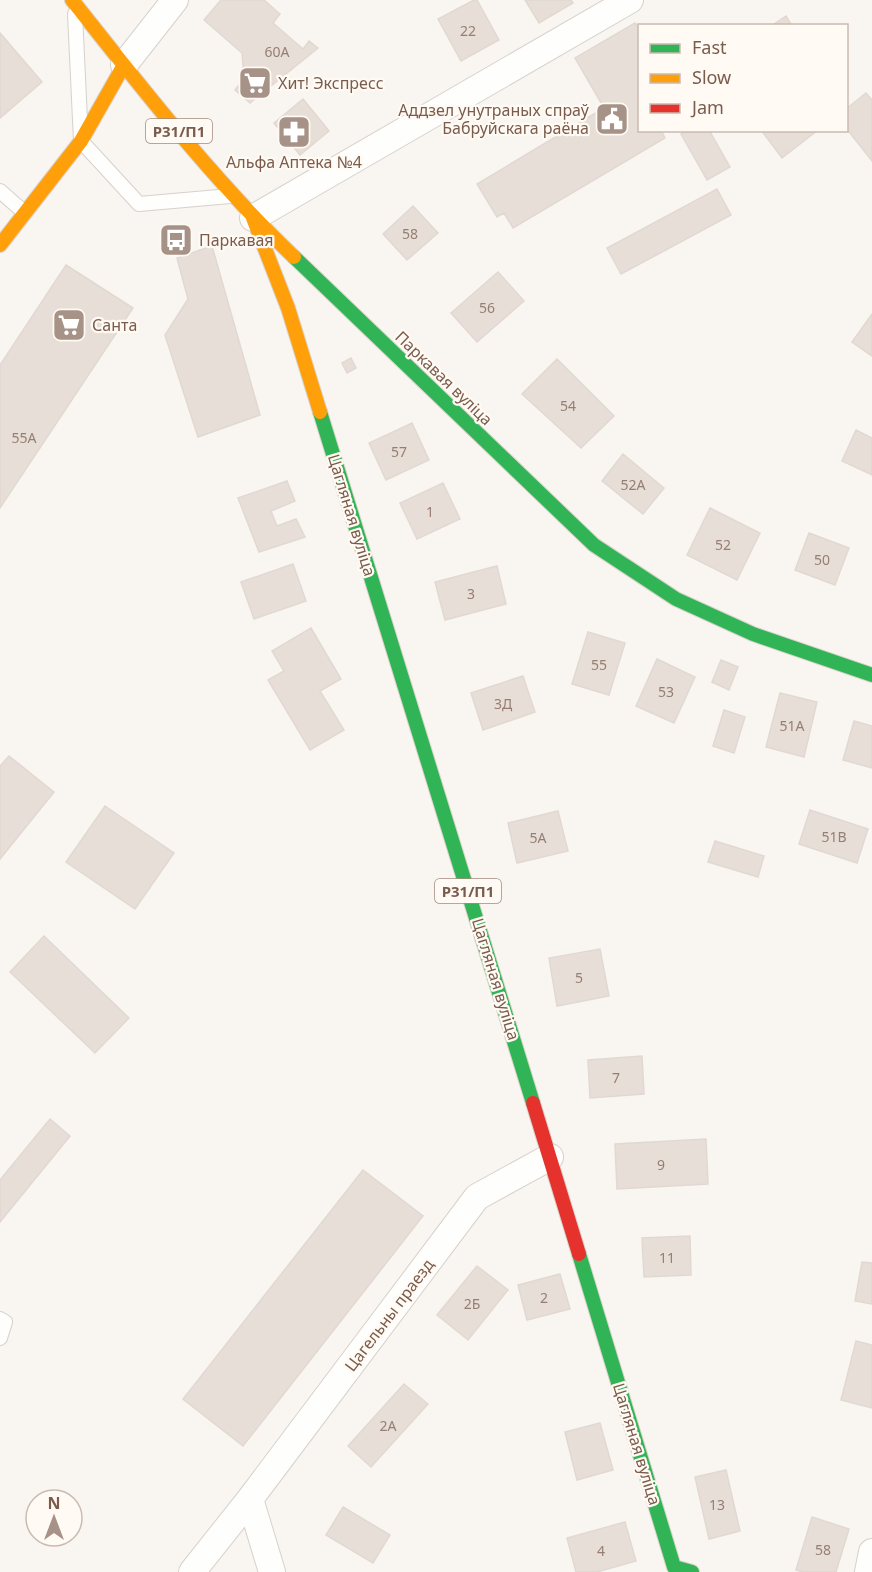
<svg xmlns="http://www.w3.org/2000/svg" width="872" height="1572" viewBox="0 0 872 1572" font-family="'Noto Sans',sans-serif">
<rect width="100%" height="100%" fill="#f9f5f0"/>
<path fill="#e6ded7" stroke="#e2d8d2" stroke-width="1.5" d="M221,0h43l16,14 -7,9 30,26 6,-8 9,7 -68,55 -15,-13 9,-11 -2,-26 -38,-33z
M474,0h3l22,40 -38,21 -23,-42z
M525,0h46l2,3 -34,20z
M786,16l6,10h-21z
M635,23l5,7v100h21l4,8 -152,90 -9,-15 -7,4 -20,-33 127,-76 -29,-50z
M0,33l42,49 -42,36z
M866,93l6,7v61l-26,-33v-19z
M303,99l26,32 -29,24 -26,-32z
M687,130h22l21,37 -23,13 -26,-46z
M761,130h57l-36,28z
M717,189l14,26 -110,59 -14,-26z
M413,206l25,27 -31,27 -24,-26z
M212,246l48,169 -62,22 -33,-102 23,-36 -11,-41z
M66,265l67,43 -133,200v-143z
M498,272l26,29 -47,41 -26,-29z
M872,314v42l-20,-14z
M351,358l5,10 -9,5 -5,-10z
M557,359l57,57 -33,32 -59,-54z
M412,423l17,37 -43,20 -17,-37z
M856,430l16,8v37l-30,-14z
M623,454l41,34 -21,26 -41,-33z
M287,481l8,20 -24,10 6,15 19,-7 9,18 -46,15 -21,-54z
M443,483l17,36 -43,20 -17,-36z
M710,508l50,25 -23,47 -50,-25z
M809,533l40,15 -14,37 -40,-15z
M293,564l13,37 -52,18 -13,-37z
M497,566l9,38 -61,16 -10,-38z
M311,628l30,51 -21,12 24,39 -34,20 -42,-70 16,-9 -12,-20z
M588,632l37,11 -16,52 -37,-11z
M657,659l38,18 -21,46 -38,-17z
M721,660l17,7 -9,23 -17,-8z
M523,676l12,36 -52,18 -12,-37z
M780,693l37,9 -13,55 -38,-10z
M724,710l21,7 -11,36 -21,-7z
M854,721l18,5v42l-29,-8z
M9,756l45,36 -54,67v-93z
M105,806l69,47 -39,56 -69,-47z
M810,810l58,19 -11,34 -58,-19z
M558,811l10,40 -51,12 -9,-40z
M715,841l49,15 -6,21 -50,-15z
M44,936l85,82 -34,35 -85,-81z
M600,949l9,47 -52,10 -8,-48z
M642,1056l2,38 -54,4 -2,-38z
M50,1119l20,17 -70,86v-42z
M706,1139l2,45 -91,5 -2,-45z
M363,1170l60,46 -180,230 -60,-47z
M690,1236l1,39 -47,2 -2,-39z
M862,1262l10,1v41l-17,-3z
M477,1266l31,24 -40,50 -31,-25z
M560,1274l10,35 -43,11 -9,-35z
M856,1341l16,4v63l-31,-8z
M404,1384l24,20 -57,63 -23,-21z
M600,1423l13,47 -36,10 -12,-48z
M726,1470l14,61 -31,8 -14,-62z
M343,1507l47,28 -17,28 -47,-28z
M812,1517l37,12 -13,43h-33l-7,-2z
M625,1522l11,39 -39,11h-21l-9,-34z"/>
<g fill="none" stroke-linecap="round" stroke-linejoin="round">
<g stroke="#d7d1cb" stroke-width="16">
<path id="lane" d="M75,14l6,127 58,63 91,-8
M0,191l25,22
M0,1319l5,3 -5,16"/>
</g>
<g stroke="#d7d1cb" stroke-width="28">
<path id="street" d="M124,65l51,-65
M253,218l377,-218
M250,1499l22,73
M192,1572l58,-73 227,-302 73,-40
M868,1572l4,-20"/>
</g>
<g stroke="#d9d2cb" stroke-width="16">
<path id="fast" d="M294,257l300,288 82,54 77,35 119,41
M320,412l213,691
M579,1254l95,313 18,5"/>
</g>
<g stroke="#d9d2cb" stroke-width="16">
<path id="slow" d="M72,0c70,88 141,180 222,257
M253,218l35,90 32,104
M0,245l81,-104 43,-76"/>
</g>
<g stroke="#d9d2cb" stroke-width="16">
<path id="jam" d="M533,1103l46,151"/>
</g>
<use href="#lane" stroke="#fefefd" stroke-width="14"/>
<use href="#street" stroke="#fefefd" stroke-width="26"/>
<use href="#fast" stroke="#30b455" stroke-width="14"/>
<use href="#slow" stroke="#ff9f0a" stroke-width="14"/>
<use href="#jam" stroke="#e5322d" stroke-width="14"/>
</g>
<defs>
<g id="supermarket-square" transform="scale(1.725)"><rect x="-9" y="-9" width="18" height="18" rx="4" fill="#a69286" stroke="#fffaf3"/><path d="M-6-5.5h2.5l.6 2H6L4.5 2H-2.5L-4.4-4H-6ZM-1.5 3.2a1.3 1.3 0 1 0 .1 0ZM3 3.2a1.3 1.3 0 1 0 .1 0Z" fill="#fff"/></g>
<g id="civic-square" transform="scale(1.725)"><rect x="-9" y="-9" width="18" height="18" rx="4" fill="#a69286" stroke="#fffaf3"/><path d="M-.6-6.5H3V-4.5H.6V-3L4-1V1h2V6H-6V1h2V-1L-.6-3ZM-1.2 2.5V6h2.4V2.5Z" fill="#fff"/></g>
<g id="pharmacy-square" transform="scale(1.725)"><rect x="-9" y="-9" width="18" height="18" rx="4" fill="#a69286" stroke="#fffaf3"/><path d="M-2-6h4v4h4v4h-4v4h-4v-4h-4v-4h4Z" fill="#fff"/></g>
<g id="bus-square" transform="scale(1.725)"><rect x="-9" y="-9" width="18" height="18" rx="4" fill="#a69286" stroke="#fffaf3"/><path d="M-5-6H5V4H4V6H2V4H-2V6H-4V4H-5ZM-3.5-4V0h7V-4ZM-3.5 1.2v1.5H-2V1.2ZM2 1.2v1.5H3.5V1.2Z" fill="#fff"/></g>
</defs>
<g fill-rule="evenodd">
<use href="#supermarket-square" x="255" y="83"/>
<use href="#civic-square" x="612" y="119"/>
<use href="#pharmacy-square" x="294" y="132"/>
<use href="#bus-square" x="176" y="240"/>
<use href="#supermarket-square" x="69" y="325"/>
</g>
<g text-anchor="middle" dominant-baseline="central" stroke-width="4.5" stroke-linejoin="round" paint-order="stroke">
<g font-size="14" fill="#977e72">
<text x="468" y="30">22</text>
<text x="277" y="51">60А</text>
<text x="410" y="233">58</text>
<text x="487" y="307">56</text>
<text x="568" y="405">54</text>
<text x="24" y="437">55А</text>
<text x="399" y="451">57</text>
<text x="633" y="484">52А</text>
<text x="430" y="511">1</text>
<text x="723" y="544">52</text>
<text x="822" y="559">50</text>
<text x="471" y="593">3</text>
<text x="599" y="664">55</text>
<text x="666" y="691">53</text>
<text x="503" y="703">3Д</text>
<text x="792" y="725">51А</text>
<text x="834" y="836">51В</text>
<text x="538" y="837">5А</text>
<text x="579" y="977">5</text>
<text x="616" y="1077">7</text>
<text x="661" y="1164">9</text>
<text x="667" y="1257">11</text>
<text x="544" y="1297">2</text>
<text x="472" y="1303">2Б</text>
<text x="388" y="1425">2А</text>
<text x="717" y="1504">13</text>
<text x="823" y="1549">58</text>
<text x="601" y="1550">4</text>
</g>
<g fill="#fffaf3" stroke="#a28b7f" stroke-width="1.5">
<rect x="146" y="119" width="66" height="24" rx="4.5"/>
<rect x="435" y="879" width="66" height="24" rx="4.5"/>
</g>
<g font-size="15" font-weight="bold" fill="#7a5c4d">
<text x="179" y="131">Р31/П1</text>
<text x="468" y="891">Р31/П1</text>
</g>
<g font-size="16" fill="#7a5c4d" stroke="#fffaf3" text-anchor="start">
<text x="278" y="83">Хит! Экспресс</text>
<text x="589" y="110" text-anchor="end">Аддзел унутраных спраў<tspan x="589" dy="18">Бабруйскага раёна</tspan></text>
<text x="294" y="162" text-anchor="middle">Альфа Аптека №4</text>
<text x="199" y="240">Паркавая</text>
<text x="92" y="325">Санта</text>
</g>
<g font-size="16" fill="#7a5c4d" stroke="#fffaf3">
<text transform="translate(444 378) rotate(44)">Паркавая вуліца</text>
<text transform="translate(352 515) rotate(73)">Цагляная вуліца</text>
<text transform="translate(496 979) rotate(73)">Цагляная вуліца</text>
<text transform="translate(389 1315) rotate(-53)">Цагельны праезд</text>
<text transform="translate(637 1444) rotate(73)">Цагляная вуліца</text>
</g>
</g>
<rect x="638" y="24" width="210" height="108" fill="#fffaf3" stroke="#cabbb1" stroke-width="1.5"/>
<rect x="650" y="44" width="30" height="9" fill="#30b455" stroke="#cabbb1" stroke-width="1.5"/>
<text x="692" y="54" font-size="18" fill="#7a5c4d">Fast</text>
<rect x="650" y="74" width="30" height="9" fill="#ff9f0a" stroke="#cabbb1" stroke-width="1.5"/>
<text x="692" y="84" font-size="18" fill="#7a5c4d">Slow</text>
<rect x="650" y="104" width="30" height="9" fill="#e5322d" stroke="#cabbb1" stroke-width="1.5"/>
<text x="692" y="114" font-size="18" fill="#7a5c4d">Jam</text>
<g transform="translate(54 1518)"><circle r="28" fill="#fffaf3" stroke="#cabbb1" stroke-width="1.5"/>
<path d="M0-4.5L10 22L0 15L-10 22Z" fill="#a69286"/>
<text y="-9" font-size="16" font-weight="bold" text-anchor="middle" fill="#7a5c4d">N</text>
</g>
</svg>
